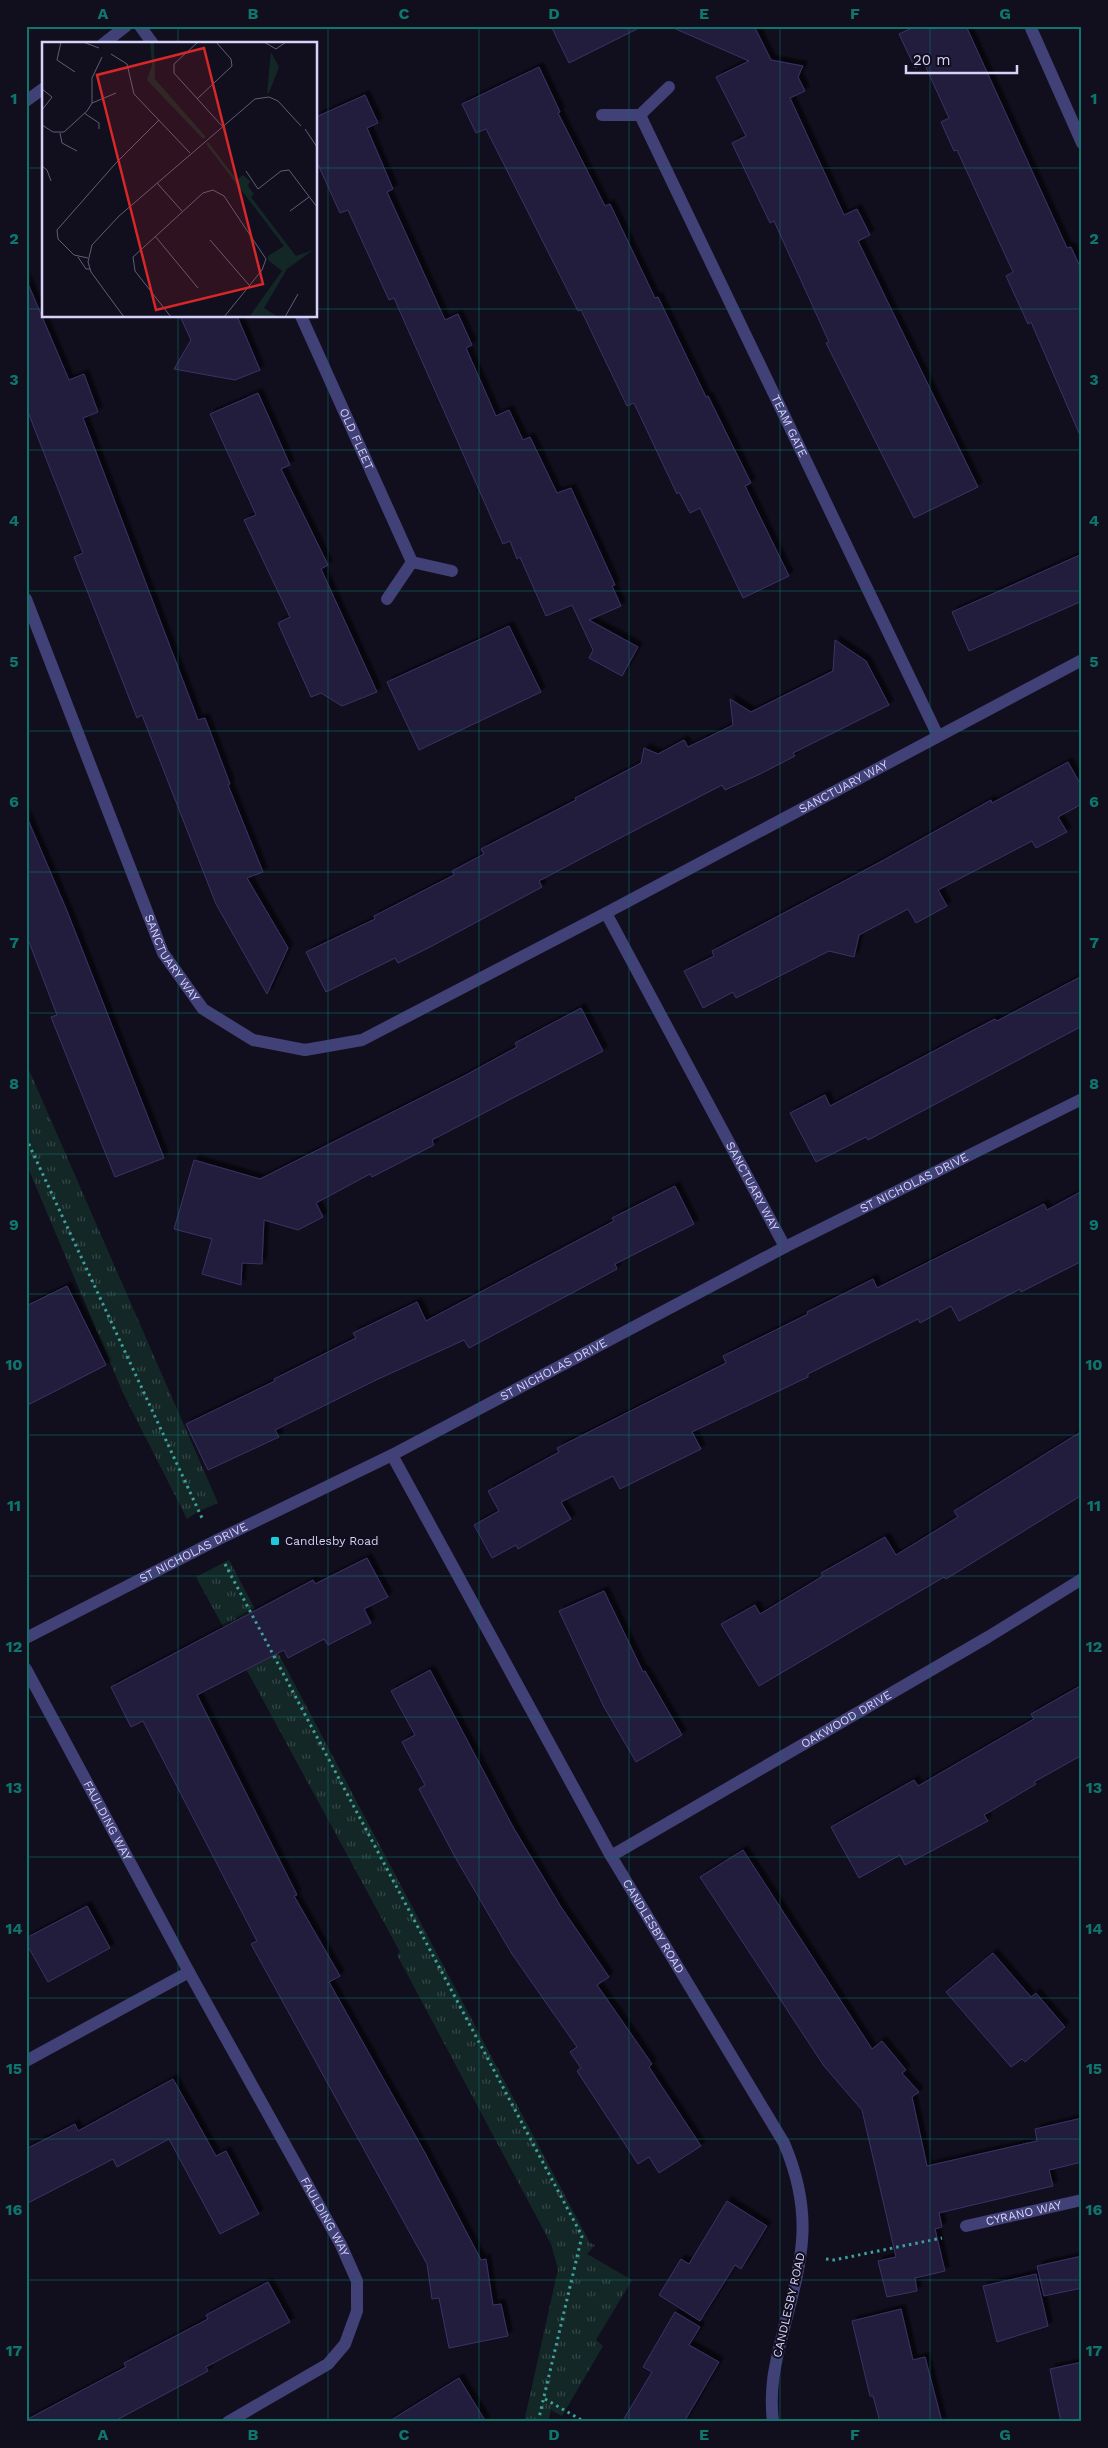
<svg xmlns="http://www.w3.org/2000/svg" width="1108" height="2448" viewBox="0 0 1108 2448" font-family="'Work Sans',sans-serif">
<defs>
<pattern id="grass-tufts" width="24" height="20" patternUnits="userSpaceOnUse" patternTransform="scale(1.25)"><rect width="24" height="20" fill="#132726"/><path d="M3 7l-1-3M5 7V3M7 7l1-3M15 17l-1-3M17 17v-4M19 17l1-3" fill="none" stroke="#354546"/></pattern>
<filter id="shadow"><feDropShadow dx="4.5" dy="-4.5" stdDeviation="1" flood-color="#0009"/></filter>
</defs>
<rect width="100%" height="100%" fill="#110f1e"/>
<path fill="url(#grass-tufts)" d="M26,1063l192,440 -19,8 -12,8 -64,-126 -97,-230z
M229,1560l361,683 5,2 -8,9 45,26 -36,60 7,6 -41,70 -11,-6 -3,12h-24l34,-153 -7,-25 -154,-289 3,-3 -204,-375z"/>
<path fill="#231d3c" stroke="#3c3266" filter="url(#shadow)" d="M551,26h92l-74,37z
M669,26h85l17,34 32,6 -5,11 7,14 -15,7 54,117 13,-6 13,26 -12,6 120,246 -64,31 -88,-175 3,-1 -55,-121 -4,2 -38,-80 14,-7 -30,-59 33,-16z
M916,26h50l101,222 4,-1 11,24v169l-51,-118 -3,2 -22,-48 7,-4 -56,-122 -3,1 -13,-29 8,-4 -25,-55 -9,5 -16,-34z
M539,67l21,45 -2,1 47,93 5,-2 45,94 3,-1 48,100 2,-1 43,87 -6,3 44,90 -46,22 -43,-90 -10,5 -11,-21 -2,2 -43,-91 -7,3 -46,-96 -3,1 -92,-182 -10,4 -14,-29z
M365,95l13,28 -11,5 26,61 -6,3 58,128 13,-6 14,31 -6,3 30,68 13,-6 14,30 7,-3 27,56 14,-5 44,97 -3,1 9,20 -32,14 49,27 -16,29 -33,-18 4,-8 -21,-45 -26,11 -26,-59 -3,2 -7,-18 -7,3 -109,-246 -5,2 -41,-90 -8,3 -24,-53v-43z
M26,279l43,101 15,-6 14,38 -15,6 115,302 7,-2 25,66 -2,1 35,87 -16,6 41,70 -21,46 -51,-90 -74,-189 -5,3 -63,-161 9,-4 -57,-146z
M180,316h57l23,54 -25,10 -61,-11 17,-29z
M258,393l32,72 -9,4 47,96 -7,4 56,123 -35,14 -21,-13 -10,4 -33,-74 12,-6 -46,-97 12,-5 -46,-101z
M1082,554v47l-113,50 -17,-39z
M509,626l32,66 -122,58 -32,-68z
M835,640l31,21 23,44 -96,48 2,3 -35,18 -35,16 -3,-5 -100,52 -83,44 3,6 -112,60 -32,16 -3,-5 -69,34 -20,-40 69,-33 -1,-3 80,-41 -2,-4 32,-17 -3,-5 95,-49 -1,-2 66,-35 3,-15 14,6 26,-14 4,7 45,-22 -3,-26 21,13 82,-41z
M1068,762l14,25v17l-24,13 9,15 -31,16 -4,-7 -94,49 9,16 -31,17 -8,-14 -49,26 -5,22 -25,-6 -93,47 -3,-6 -30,16 -19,-37 30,-15 -2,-5 170,-90 109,-61 1,3z
M26,815l41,96 97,247 -49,19 -64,-160 6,-2 -31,-81z
M1082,976v50l-214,114 -2,-3 -50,25 -26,-49 35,-18 5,11 136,-72 29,-15 2,2z
M581,1008l22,43 -171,89 2,5 -62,32 -2,-3 -54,29 7,14 -25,13 -34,-10 -2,44 -20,-1 -1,22 -39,-11 10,-35 -38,-10 20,-69 66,19 204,-103 53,-29 -2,-4z
M675,1186l19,38 -79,40 2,5 -148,79 -5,-8 -88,40 -101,50 4,7 -71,33 -22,-46 89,-43 -1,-2 82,-41 -3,-5 64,-31 9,19 188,-100 -2,-3z
M1082,1191v70l-61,31 -1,-3 -61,32 -8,-15 -31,17 -2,-4 -110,55v3l-116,55 9,17 -81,40 -7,-13 -52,26 10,17 -53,30 -2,-4 -24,13 -18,-33 25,-14 -11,-20 71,-39 -2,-4 169,-85 -3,-7 85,-42 -1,-2 66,-33 4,9 167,-84 3,6z
M67,1286l39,79 -80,41v-100z
M1082,1431v64l-136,84 -2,-2 -185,109 -38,-62 34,-19 5,9 63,-38 -2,-3 64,-36 11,18 62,-38 -4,-6z
M367,1558l21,39 -24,12 7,14 -43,22 -4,-6 -36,19 -4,-8 -87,45 100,200 -3,1 46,80 -11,6 96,171 56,107 5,-1 7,46 8,-1 7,32 -59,12 -10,-50 -7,1 -5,-35 -176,-320 6,-3 -114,-220 -12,6 -20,-40 202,-107 2,4z
M604,1591l39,81 2,-1 37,64 -46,27 -32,-55 -45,-96z
M430,1670l83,157 48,80 48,70 -12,8 55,79 -3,3 52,79 -42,27 -10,-16 -11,7 -61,-93 4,-3 -11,-16 7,-5 -65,-93 -57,-97 -36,-68 6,-4 -23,-43 13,-7 -24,-44z
M1082,1685v70l-48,27 2,2 -52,31 4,6 -83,44 -5,-10 -41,23 -28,-51 83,-47 4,6 116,-67 -3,-5z
M743,1850l129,199 10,-8 24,29 -4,3 17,19 -7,5 15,69 110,-25 -2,-12 47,-11v44l-33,8 4,16 -114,27 3,14 -7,2 10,42 -30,7 2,13 -30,6 -9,-36 18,-4 -34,-147 -38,-44 -124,-189z
M87,1906l23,42 -62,34 -22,-39v-5z
M993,1953l38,44 5,-4 29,34 -40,35 -3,-3 -11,8 -65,-75z
M173,2079l43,77 10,-5 33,63 -39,20 -51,-95 -52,28 -4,-8 -87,45v-55l49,-25 3,7z
M727,2201l40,25 -26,43 -6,-4 -35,56 -41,-26 22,-36 8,5z
M1082,2256v32l-38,8 -7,-30z
M1036,2274l12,52 -51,16 -14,-56z
M268,2282l22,40 -84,45 2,4 -95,51h-87v-2l100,-53 -2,-4 84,-44 -2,-4z
M901,2309l12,51 12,-3 17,65h-62l-7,-26h-3l-18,-75z
M675,2312l25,15 -11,18 30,17 -35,60h-62l30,-50 -9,-5z
M1082,2362v60h-21l-11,-53z
M459,2378l27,44h-98z"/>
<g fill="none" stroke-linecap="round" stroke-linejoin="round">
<path stroke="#3ca29b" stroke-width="3" stroke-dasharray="2.5 4" stroke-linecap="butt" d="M26,1138l176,380
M225,1564l357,672 -44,186
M826,2259l8,1 108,-22
M545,2399l40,23"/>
<g stroke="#414077" stroke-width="12">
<path d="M140,26l13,18"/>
<path d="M1030,26l52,117"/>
<path d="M103,44l23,-18"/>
<path d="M26,101l18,-13"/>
<path d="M602,115h38l29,-28"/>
<path id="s1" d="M640,115l298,621"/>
<path id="s2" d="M301,316l111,246"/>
<path id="s3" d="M26,599l137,354 40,56 50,31 52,10 57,-10 244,-127 476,-253"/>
<path d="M387,599l25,-37 40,9"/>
<path id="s4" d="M606,913l179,334"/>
<path id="s5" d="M392,1455l219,401 173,287c31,73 18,116 -1,189 -8,33 -14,56 -10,90"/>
<path id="s6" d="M26,1638l187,-96 179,-87 393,-208 297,-148"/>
<path id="s7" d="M26,1669l163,303 152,273 16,36v30l-12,33 -17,20 -100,58"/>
<path id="s8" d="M611,1856l377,-219 94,-58"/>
<path d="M26,2061l163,-89"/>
<path id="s9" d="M966,2226l116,-26"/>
</g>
</g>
<path fill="none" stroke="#0f766e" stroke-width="1" stroke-opacity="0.55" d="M178,26v18M328,26v2396M479,26v2396M629,26v2396M780,26v2396M930,26v2396M26,168h18M316,168h766M26,309h18M316,309h766M178,316v2106M26,450h1056M26,591h1056M26,731h1056M26,872h1056M26,1013h1056M26,1154h1056M26,1294h1056M26,1435h1056M26,1576h1056M26,1717h1056M26,1857h1056M26,1998h1056M26,2139h1056M26,2280h1056"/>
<rect fill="#1ccadb" stroke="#110f1e" stroke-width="2" x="270" y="1536" width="10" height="10" rx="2.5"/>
<g text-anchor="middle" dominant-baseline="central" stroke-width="4" stroke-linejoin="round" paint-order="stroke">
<g font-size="12" fill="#d6d2f9" stroke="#110f1e">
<text stroke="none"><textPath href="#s1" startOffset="345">TEAM GATE</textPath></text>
<text stroke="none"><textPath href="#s2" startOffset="135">OLD FLEET</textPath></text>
<text stroke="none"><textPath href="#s3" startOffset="1162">SANCTUARY WAY</textPath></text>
<text stroke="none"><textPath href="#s3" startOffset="388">SANCTUARY WAY</textPath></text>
<text stroke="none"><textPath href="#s6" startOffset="998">ST NICHOLAS DRIVE</textPath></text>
<text stroke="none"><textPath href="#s4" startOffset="310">SANCTUARY WAY</textPath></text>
<text stroke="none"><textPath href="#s6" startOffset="592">ST NICHOLAS DRIVE</textPath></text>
<text stroke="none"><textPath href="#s6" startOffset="188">ST NICHOLAS DRIVE</textPath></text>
<text stroke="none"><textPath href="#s8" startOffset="272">OAKWOOD DRIVE</textPath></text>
<text stroke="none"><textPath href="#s7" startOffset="172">FAULDING WAY</textPath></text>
<text stroke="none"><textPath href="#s5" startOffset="539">CANDLESBY ROAD</textPath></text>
<text stroke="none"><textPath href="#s9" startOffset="59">CYRANO WAY</textPath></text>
<text stroke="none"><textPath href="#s7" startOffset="624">FAULDING WAY</textPath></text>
<text transform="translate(789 2305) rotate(-77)">CANDLESBY ROAD</text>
</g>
<g font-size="12" fill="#d6d2f9" stroke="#110f1e" text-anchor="start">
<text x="285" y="1541">Candlesby Road</text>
</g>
</g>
<g transform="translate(42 42)">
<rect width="275" height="275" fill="#110f1e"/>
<path d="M112,0l1,37 51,58 -3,2 -56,-59 5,-15 -2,-22zM229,10l8,15 -10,26h-2zM166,100l29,38 6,-5 7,6 -2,5 6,8 -3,3 45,59 17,-6 -26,19 -23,39 14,9h-29l33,-46 -14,-11v-4l16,-10 -78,-102z" fill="#132726"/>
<path fill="none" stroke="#605d76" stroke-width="1" d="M19,0l-4,18 18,12M41,0l16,6M156,0l-24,22v9l48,53M222,0l12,7 10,-7M69,12l16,10 7,30 56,59M0,47l10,8 -10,13M155,57l35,-33 -1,-7 -15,-17M50,61l24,-10M42,71l15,10v6M0,83l11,7h11l23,-21 5,-8v-25l10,-21M263,87l12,18M18,91l2,10 15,8M0,124l5,4 4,11M204,129l12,18 23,-18 8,-1 28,37M115,141l25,28M248,169l19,-14M113,194l43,52M168,198l39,45M36,215l8,12h4M46,216l-14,-3 -16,-16 -1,-9 58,-66 44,-44M82,275l-33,-45 -3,-10 4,-17 27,-29 136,-117 14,-2 9,4 23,25M129,275l-36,-46 -2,-14 70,-64 10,-3 11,6 42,63 -4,11 -38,47M243,275l13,-23"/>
<path fill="#d62828" fill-opacity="0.15" stroke="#d62828" stroke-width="2.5" d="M162,6l59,236 -107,26 -59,-235z"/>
<rect width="275" height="275" fill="none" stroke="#d6d2f9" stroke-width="2.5"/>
</g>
<rect width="1108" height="2448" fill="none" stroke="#110f1e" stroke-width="55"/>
<path d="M906 65v8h111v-8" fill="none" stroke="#d6d2f9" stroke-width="2.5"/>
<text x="913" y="65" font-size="15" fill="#d6d2f9" stroke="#110f1e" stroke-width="4" paint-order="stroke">20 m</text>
<rect x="28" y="28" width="1052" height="2392" fill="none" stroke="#0f766e" stroke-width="2"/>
<g font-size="16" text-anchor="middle" font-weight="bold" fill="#0f766e">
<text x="103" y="19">A</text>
<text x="253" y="19">B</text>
<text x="404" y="19">C</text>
<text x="554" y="19">D</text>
<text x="704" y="19">E</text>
<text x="855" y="19">F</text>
<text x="1005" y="19">G</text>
<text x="14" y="104">1</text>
<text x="1094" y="104">1</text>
<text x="14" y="244">2</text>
<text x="1094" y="244">2</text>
<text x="14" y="385">3</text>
<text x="1094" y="385">3</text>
<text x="14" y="526">4</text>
<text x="1094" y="526">4</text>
<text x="14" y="667">5</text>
<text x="1094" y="667">5</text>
<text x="14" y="807">6</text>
<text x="1094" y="807">6</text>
<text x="14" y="948">7</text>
<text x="1094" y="948">7</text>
<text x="14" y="1089">8</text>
<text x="1094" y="1089">8</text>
<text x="14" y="1230">9</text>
<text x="1094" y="1230">9</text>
<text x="14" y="1370">10</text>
<text x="1094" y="1370">10</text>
<text x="14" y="1511">11</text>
<text x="1094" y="1511">11</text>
<text x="14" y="1652">12</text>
<text x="1094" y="1652">12</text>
<text x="14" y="1793">13</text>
<text x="1094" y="1793">13</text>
<text x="14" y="1934">14</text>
<text x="1094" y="1934">14</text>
<text x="14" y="2074">15</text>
<text x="1094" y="2074">15</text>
<text x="14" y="2215">16</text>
<text x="1094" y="2215">16</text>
<text x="14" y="2356">17</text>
<text x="1094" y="2356">17</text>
<text x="103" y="2440">A</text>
<text x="253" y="2440">B</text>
<text x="404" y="2440">C</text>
<text x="554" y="2440">D</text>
<text x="704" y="2440">E</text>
<text x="855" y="2440">F</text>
<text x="1005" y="2440">G</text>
</g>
</svg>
